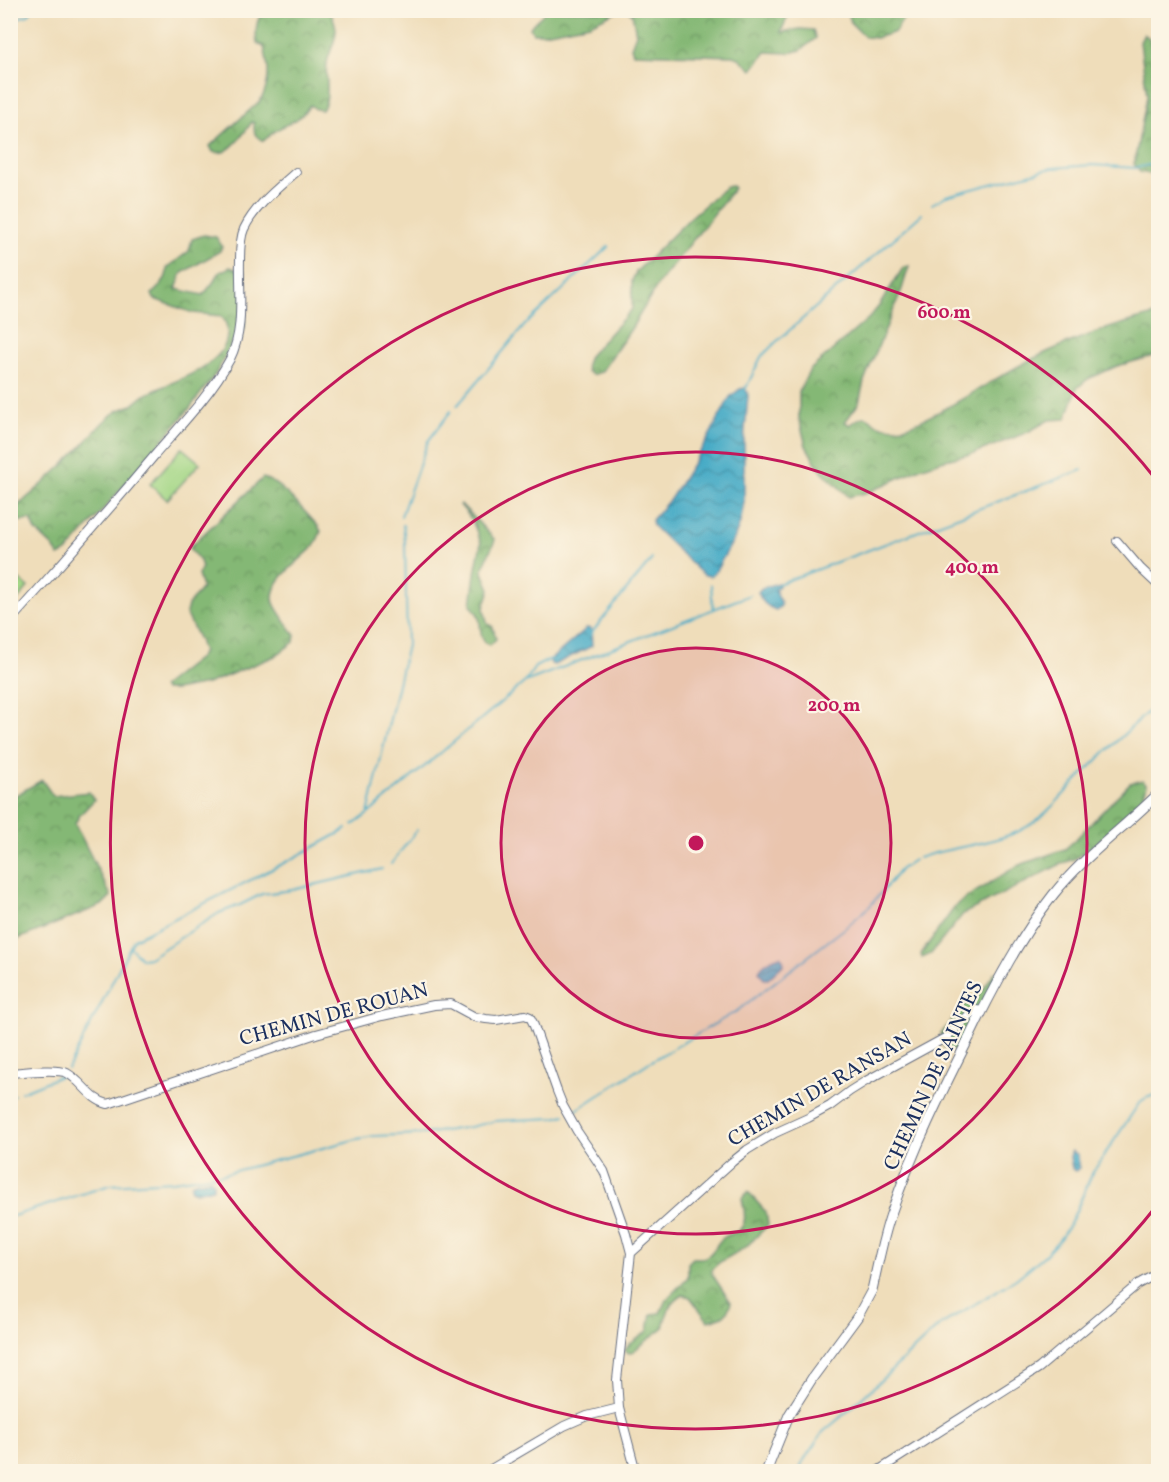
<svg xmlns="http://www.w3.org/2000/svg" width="1169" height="1482" viewBox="0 0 1169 1482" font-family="Vollkorn,serif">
<defs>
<pattern id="forest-crowns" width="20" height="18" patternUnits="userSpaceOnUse" patternTransform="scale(1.5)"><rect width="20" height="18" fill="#84b874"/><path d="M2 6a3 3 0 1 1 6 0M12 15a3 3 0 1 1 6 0" fill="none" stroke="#6b9662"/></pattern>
<pattern id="water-waves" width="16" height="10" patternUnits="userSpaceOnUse" patternTransform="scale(1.5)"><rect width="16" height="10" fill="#47abc6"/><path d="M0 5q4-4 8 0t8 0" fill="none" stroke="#3a8ca4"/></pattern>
</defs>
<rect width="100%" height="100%" fill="#fcf5e5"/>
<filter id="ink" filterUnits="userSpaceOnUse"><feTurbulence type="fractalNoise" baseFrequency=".0167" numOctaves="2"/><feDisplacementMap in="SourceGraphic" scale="12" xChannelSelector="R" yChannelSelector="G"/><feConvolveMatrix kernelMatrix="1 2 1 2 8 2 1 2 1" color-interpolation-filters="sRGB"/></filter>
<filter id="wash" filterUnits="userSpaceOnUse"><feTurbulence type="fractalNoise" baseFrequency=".008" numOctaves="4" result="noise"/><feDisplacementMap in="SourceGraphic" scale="24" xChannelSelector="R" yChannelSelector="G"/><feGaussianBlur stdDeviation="1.35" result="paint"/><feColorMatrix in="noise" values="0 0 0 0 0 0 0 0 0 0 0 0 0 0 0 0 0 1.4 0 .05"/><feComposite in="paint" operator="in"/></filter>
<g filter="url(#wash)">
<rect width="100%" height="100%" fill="#efddba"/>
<path fill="#a5d787" stroke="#608372" stroke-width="1.5" d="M182,448l18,15 -33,37 -17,-16z
M11,573l17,14 -11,14 -6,-5z"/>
<path fill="url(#forest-crowns)" stroke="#507469" stroke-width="1.5" d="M263,11h69l-1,1c2,6 5,12 5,18 0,12 -7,22 -9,33 -3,15 5,32 -5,47l-6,-1 -6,-4c-11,17 -20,16 -35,26 -5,3 -7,7 -12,10 -9,-6 -9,-7 -9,-18l-2,-1c-6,8 -19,28 -29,30 -2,1 -8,0 -10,0l-3,-6 50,-45c11,-18 9,-34 4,-54l-7,-4c-2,-12 -1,-23 6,-32z
M545,11v-1l72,1 -27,13 -46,9h-11l-3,-5c3,-7 11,-10 15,-17z
M628,11h162l-9,21 19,-3 13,1 3,8 -15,12 -13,3 -22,-1 -14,18 -13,-12 -6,-2 -100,-3 -2,-6 5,-13 -4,-21z
M848,11v-1l60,1 -13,21 -19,6 -11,-1 -14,-14z
M1144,34l5,4 9,31v103l-8,2 -10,-2 -6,-8 13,-68 -7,-54z
M732,186l2,2 -6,8 -69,87 -28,46 -30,43 -9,3 -5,-4 -1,-7 3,-8 43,-47v-28l4,-9 55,-55 35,-30z
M204,235l12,2 6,9 -2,5 -38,22 -6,16 27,6 9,-11 8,-12 10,-5 15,5v56l-11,12 -18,33 -26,35 -123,144 -8,4 -6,-9 -17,-16 -5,-11 -20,2v-11c24,-19 46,-40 68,-62 13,-13 24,-30 40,-39 4,-2 9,-3 13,-5 5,-3 9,-8 15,-11 21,-11 56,-21 72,-40 9,-10 12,-28 2,-38l-28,-3 -39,-14 -2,-5c7,-7 16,-15 15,-26l22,-17 3,-12z
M909,266l-7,23 -38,92 -5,22 -14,19 5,3c4,-2 10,-9 15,-8 5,0 7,5 11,7 9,4 23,5 32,2 38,-15 73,-39 109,-59 44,-24 93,-41 141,-53v41l-41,11 -29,13 -11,9 -11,31 -17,1 -21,12 -53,21 -34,8 -21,7 -51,24 -20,5 -30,-29 -13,-22 -7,-28v-27l11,-21 59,-52 10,-12 24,-38z
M263,478c17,4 42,34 55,48l3,5c-2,6 -5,12 -9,17 -12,13 -45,34 -38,55 3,8 16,25 21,32l-1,7 -19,14 -68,28 -32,6h-10l-3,-3 38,-30 3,-5 -4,-12 -13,-27 2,-8 14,-17 -4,-13 4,-8 -2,-6 -10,-12 1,-3z
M461,504l34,36 -13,30 8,19 -6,19 3,15 6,4 3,12 -6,6c-12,-4 -8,-17 -11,-27 -1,-5 -5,-9 -8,-13l4,-32 6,-30 -9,-23 -12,-15z
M42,780l11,16 36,-4 5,8 -15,16 -4,8 36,72 -9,9 -91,37v-144z
M1143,780l4,5 -6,20 -53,45 -12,8 -15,6 -98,50 -32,40 -9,4 -1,-4 33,-46 10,-9 53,-33 48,-17 9,-8 56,-58z
M999,972l-3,8 -40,70h-7l-5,-3 -3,-13 23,-29 10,-5 8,-9 12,-18z
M748,1192l18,20 2,13 -22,22 -26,15 -9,8 1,4 19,29c-5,14 -9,14 -23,18l-18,-24 -7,-2c-13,8 -17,19 -20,33l-32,25 -6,-1v-2l4,-5 19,-14 3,-17 9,-1 6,-13 22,-23v-14l5,-5c6,0 10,1 14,-2 8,-4 9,-13 16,-18 8,-6 18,-4 21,-16 2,-8 -1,-17 -2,-24z"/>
<path fill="url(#water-waves)" stroke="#316d92" stroke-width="1.5" d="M745,388l3,7 -4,46v61l-4,21 -6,16 -19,33 -4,4 -6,-1 -7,-5 -45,-44 -1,-6 19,-22 35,-56 24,-45 10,-8z
M778,583l1,3 -4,3 6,14v3l-5,4c-9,-3 -15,-8 -18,-18l4,-4z
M587,628l4,1 1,17 -38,19 -3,-1 -1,-4z
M780,956l3,3 1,5 -16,15h-4l-5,-8c3,-7 14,-13 21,-15z
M1072,1151l6,4 1,13 -3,3 -4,-3 -2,-11 1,-4z
M210,1179l3,3v6l-17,4 -5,-2v-6l4,-2z"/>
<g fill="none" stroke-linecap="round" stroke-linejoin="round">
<path stroke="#47abc6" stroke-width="2" d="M10,20l18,-5 4,-5
M932,204l14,-8 106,-28 40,-3 43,3 23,-5
M745,390l16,-33 14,-14 147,-129
M457,406l68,-81 84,-79
M401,516l27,-75 23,-30
M778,584l304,-114
M711,585l2,24
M589,636l63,-77
M525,682l10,-15 16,-8
M368,814l157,-132 225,-87
M353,825l15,-11 39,-169 -2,-104 -2,-16
M919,858c30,-11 63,-12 93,-24 31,-12 47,-36 70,-59 25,-25 51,-49 76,-73
M391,864l26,-34
M131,948l11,11 7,-1 70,-45 21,-8 22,-11 30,-4 90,-21
M68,1069l66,-130 160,-81 53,-29
M21,1092l42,-17
M10,1096l4,-1
M572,1113l76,-50 89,-52 107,-82 26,-23 31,-37 13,-9
M10,1217l100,-32 62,-4 51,-7 134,-35 17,-3 50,-2 46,-7 25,-6 59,-3 11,-3
M800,1472l2,-9 21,-31 25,-21 91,-85 77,-47 29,-24 14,-15 12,-18 22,-50 47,-70 6,-4 12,-4"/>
</g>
</g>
<g filter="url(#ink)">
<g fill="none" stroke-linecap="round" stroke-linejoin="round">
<g stroke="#656c7e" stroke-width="10">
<path id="minor" d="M1117,541l24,28 17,16
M10,621c49,-54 97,-109 144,-165 26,-30 57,-62 76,-97 15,-30 9,-66 10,-99 0,-10 0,-22 4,-31 11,-23 33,-40 52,-57
M10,1073c13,-1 47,-5 57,0 16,9 23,27 41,31l208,-70 66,-18 52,-11 17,-1 24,13 11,2 10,1 29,-5 5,2 3,6 24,68 6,15 14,25 27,40 22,63 5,19
M486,1472l78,-46 23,-10 32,-8
M636,1472l-17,-64 -2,-28 14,-127 101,-91 15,-12 28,-17 33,-15 22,-12 20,-15 16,-10 79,-43c11,-9 19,-21 31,-28l6,1
M876,1472l163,-104 99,-84 20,-11"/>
</g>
<g stroke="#656c7e" stroke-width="11">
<path id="tertiary" d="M766,1472l23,-57 24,-38 45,-61 14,-26c6,-26 11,-54 20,-79 21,-61 49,-118 78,-175 23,-48 50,-99 83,-141 31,-39 71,-67 105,-101"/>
</g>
<use href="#minor" stroke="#fff" stroke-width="8"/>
<use href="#tertiary" stroke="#fff" stroke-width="9"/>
</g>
</g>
<circle cx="696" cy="843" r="195" fill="#c2185b" fill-opacity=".12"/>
<g fill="none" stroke="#c2185b" stroke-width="3">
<circle cx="696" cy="843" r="195"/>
<circle cx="696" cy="843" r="391"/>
<path d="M1158 1204A586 586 0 1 1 1158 482"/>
</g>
<g text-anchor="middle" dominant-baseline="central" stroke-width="4.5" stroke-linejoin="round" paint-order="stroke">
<g font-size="21" fill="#1b2f5e" stroke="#fcf5e5">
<text transform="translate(334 1015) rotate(-15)">CHEMIN DE ROUAN</text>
<text transform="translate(934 1076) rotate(-65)">CHEMIN DE SAINTES</text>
<text transform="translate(820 1090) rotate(-30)">CHEMIN DE RANSAN</text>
</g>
</g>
<circle cx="696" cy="843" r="9" fill="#c2185b" stroke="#fcf5e5" stroke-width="3"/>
<g font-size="18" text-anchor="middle" font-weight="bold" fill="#c2185b" stroke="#fcf5e5" stroke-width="4.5" stroke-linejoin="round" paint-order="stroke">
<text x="944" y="318">600 m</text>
<text x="972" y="573">400 m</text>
<text x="834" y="711">200 m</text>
</g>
<rect width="1169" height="1482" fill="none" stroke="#fcf5e5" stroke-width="36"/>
</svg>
